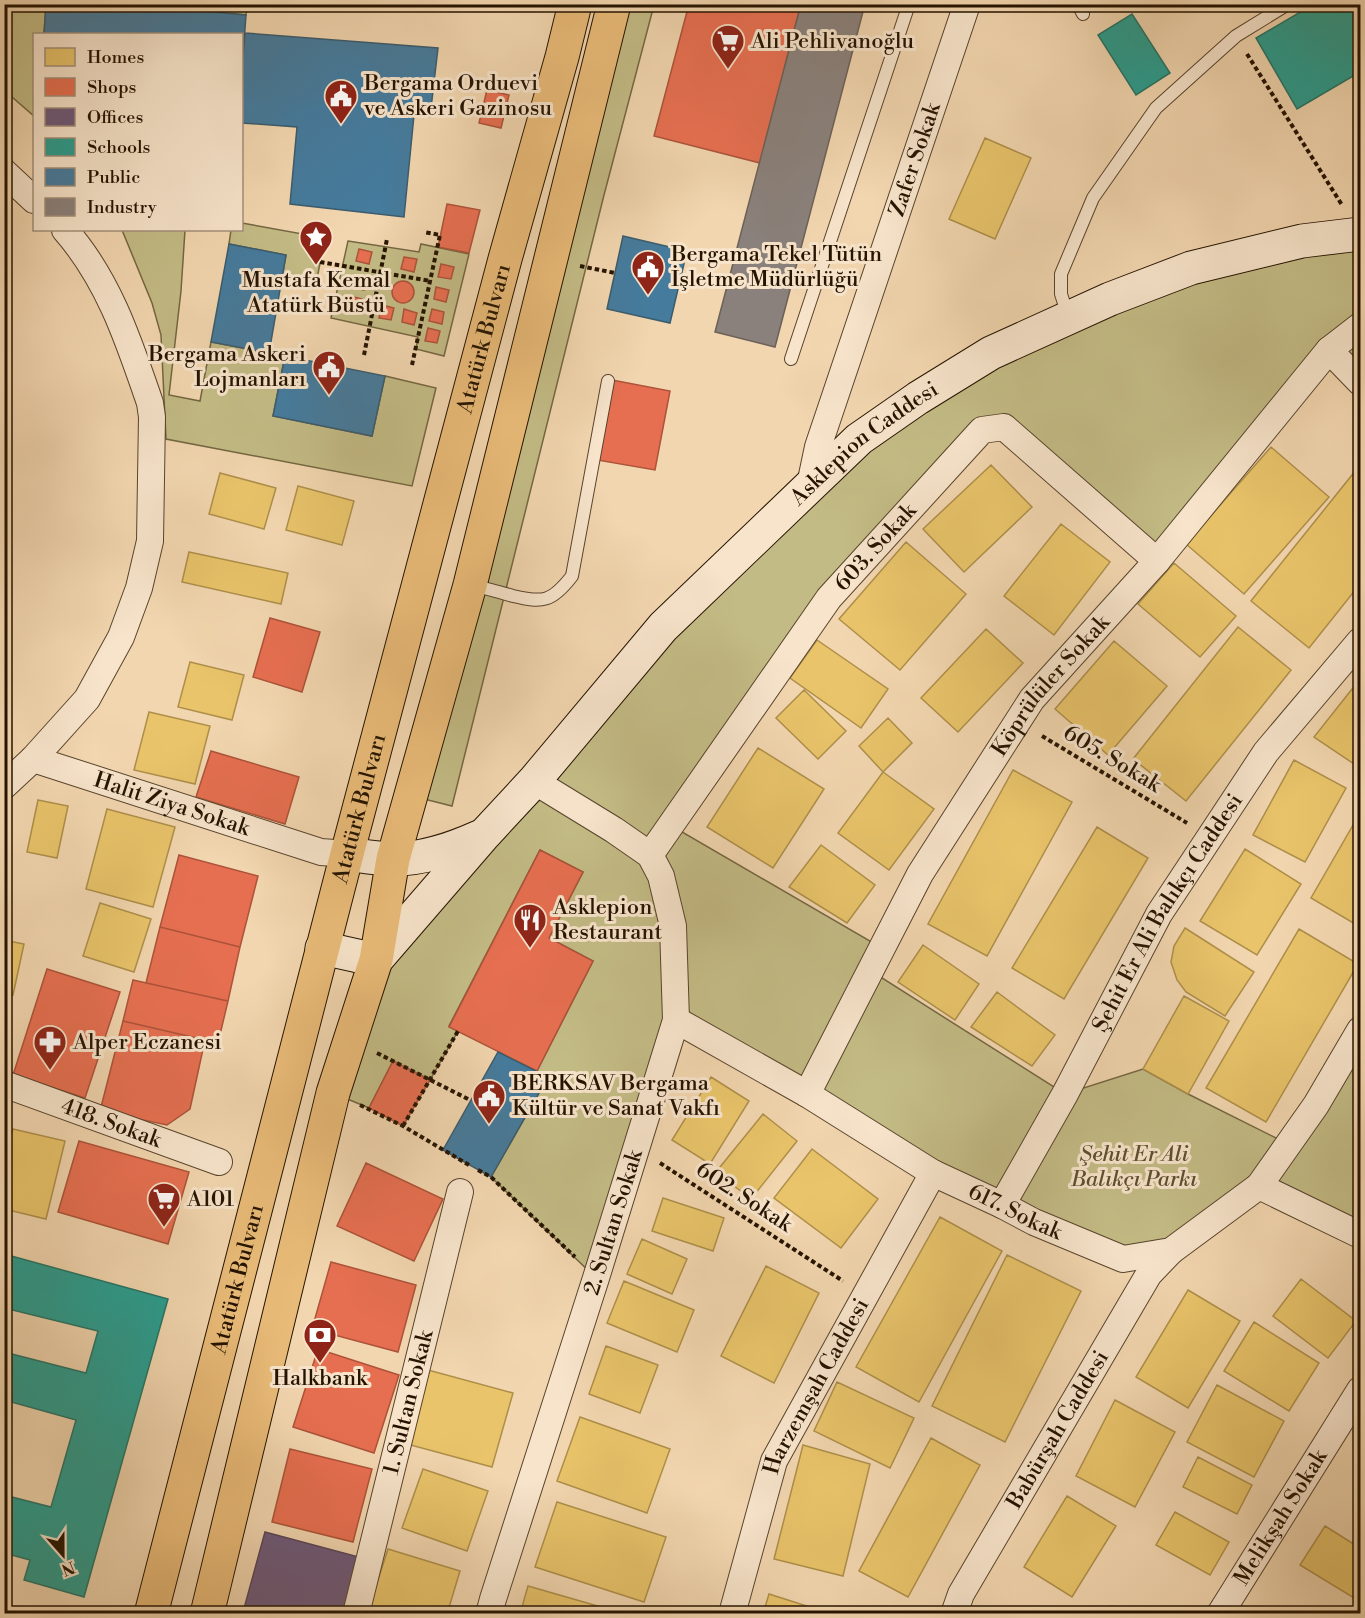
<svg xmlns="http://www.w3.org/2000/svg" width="1365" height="1618" viewBox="0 0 1365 1618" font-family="'Libre Bodoni',serif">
<rect width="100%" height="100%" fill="#f2d6af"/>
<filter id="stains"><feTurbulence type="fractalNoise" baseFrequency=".00333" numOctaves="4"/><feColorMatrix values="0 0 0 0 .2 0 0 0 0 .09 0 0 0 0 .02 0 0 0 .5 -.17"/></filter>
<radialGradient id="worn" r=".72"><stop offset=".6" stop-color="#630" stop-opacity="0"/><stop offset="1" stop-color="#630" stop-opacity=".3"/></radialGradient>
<path fill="#c3bb85" stroke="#746742" stroke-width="1.5" d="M228,4l19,3 -1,8 -117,-10z
M4,5h42l-2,29h-10v82l-29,-25z
M614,5h40l-50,190 -152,611 -40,-10z
M242,223l83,15 -10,51 -34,-6 5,-28 -57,-11 2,-14h11z
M122,230h63l-4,61 -12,104 31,6 11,-59 74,14 -12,60 99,20 13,-60 51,12 -24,98 -246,-47 -5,-104 -9,-32z
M1360,234v148l-31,-31 -172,210 -152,-134 -23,3 -153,168 -159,227 212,123 -11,23 194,123 78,-25 45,25 100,50 72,-92v183l-101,-49 -88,65 -94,-10 -400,-221 -81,258 -105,-101 57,-100 -11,-6 56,-110 -44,-23 34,-66 -43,-22 -91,176 9,5 -28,49 -37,-19 -24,47 -36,-15 43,-133 483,-521 251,-140z
M348,241l71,11 2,-8 48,10 -25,102 -28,-7 2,-12 -87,-19z"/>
<path fill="#e9c46a" stroke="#ae8f4a" stroke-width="1.5" d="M985,138l46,20 -36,81 -46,-20z
M1271,447l58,50 -85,97 -58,-50z
M991,465l41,42 -68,65 -41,-43z
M1360,465v119l-51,64 -58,-47z
M220,473l56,15 -12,41 -55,-15z
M298,486l56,15 -12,44 -56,-15z
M1061,524l49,38 -56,73 -50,-39z
M906,542l60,52 -66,76 -61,-51z
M189,552l99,21 -7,31 -99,-22z
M1174,563l62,53 -36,41 -62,-53z
M1238,627l53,43 -105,131 -53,-42z
M986,629l37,34 -65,69 -37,-34z
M817,640l71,49 -27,39 -71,-50z
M1114,641l53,45 -59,69 -53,-46z
M190,662l54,13 -12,45 -54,-13z
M1360,679v89l-46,-31z
M804,690l42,41 -28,28 -42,-41z
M149,712l61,14 -15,58 -61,-14z
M888,718l24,25 -29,29 -24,-26z
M758,748l66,41 -51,79 -66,-41z
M1294,760l52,28 -41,74 -52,-27z
M1013,770l59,32 -85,154 -59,-32z
M883,772l51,37 -45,61 -51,-37z
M38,800l30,6 -11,52 -30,-6z
M107,809l68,18 -22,80 -67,-18z
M1360,813v114l-49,-29z
M1097,827l51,31 -84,141 -52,-31z
M821,845l54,40 -28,38 -58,-36z
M1245,849l56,35 -44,71 -57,-34z
M100,903l51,16 -17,53 -51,-16z
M1185,928l69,44 -29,44 -39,-24 -9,-12 -6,-18 3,-16z
M1299,929l59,35 -92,158 -60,-34z
M4,940l20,4 -11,51 -9,-2z
M923,945l56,39 -24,36 -57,-38z
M997,992l58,43 -23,31 -61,-39z
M1184,996l45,25 -41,73 -45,-25z
M711,1077l38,24 -39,63 -38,-24z
M763,1114l34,27 -46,58 -35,-27z
M13,1129l52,12 -19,78 -42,-10v-48z
M812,1149l66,50 -37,49 -67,-50z
M663,1198l61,20 -11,33 -61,-20z
M940,1217l62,34 -83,151 -63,-35z
M642,1239l45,20 -15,35 -45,-20z
M1007,1255l74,36 -76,151 -73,-36z
M766,1266l53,27 -45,90 -53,-27z
M1301,1279l55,42 -28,37 -55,-42z
M624,1281l70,29 -17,42 -70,-29z
M1188,1290l52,31 -52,87 -52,-31z
M1254,1322l65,41 -30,48 -65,-40z
M606,1346l52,19 -18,48 -51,-19z
M428,1370l85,23 -21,74 -85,-23z
M837,1382l77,36 -24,50 -76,-37z
M1217,1385l67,36 -30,56 -67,-35z
M1115,1400l60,32 -40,75 -59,-31z
M580,1417l90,32 -23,64 -90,-32z
M931,1438l49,27 -72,132 -49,-26z
M803,1445l67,19 -27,112 -69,-17z
M1198,1457l54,28 -15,29 -54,-27z
M423,1469l65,22 -21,60 -65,-23z
M1067,1496l49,30 -44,71 -48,-30z
M557,1502l109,35 -22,65 -109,-35z
M1175,1512l54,30 -19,33 -54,-30z
M1325,1526l35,22v40l-6,10 -54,-33z
M388,1549l72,22 -13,43h-80z
M528,1586l94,27 -102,1z
M769,1594l60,19 -1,1h-65z
M1112,1606l2,8h-28z"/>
<path fill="#e76f51" stroke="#ad5339" stroke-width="1.5" d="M689,4h112l-41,159 -106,-27z
M487,90l22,5 -8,33 -22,-5z
M447,204l33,6 -11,43 -31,-6z
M359,249l13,3 -3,12 -13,-3z
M404,257l13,2 -3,13 -13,-3z
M441,264l13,3 -3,12 -13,-2z
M354,275l13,2 -3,13 -12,-3z
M392 292a11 11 0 1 1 22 0a11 11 0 1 1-22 0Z
M436,287l13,3 -3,12 -12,-3z
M350,296l12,3 -2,12 -13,-2z
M382,305l12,3 -3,12 -12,-2z
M404,309l13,4 -3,12 -12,-3z
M432,309l12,3 -2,12 -13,-3z
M428,328l12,3 -3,12 -12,-2z
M612,380l58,11 -15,79 -58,-10z
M270,618l50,14 -18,60 -49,-15z
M211,751l88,26 -14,47 -89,-27z
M540,850l43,22 -34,66 44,23 -56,110 -88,-44z
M179,855l79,21 -18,71 -80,-20z
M160,927l80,20 -12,54 -82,-18z
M47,969l73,23 -35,106 -72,-23z
M133,980l95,21 -10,42 -95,-22z
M123,1021l82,19 -15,69 -23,16 -67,-14z
M393,1061l37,19 -27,46 -34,-18z
M79,1141l110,31 -21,72 -110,-32z
M366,1163l77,36 -29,62 -77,-35z
M331,1262l85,23 -18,67 -86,-23z
M318,1349l81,26 -25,78 -81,-26z
M290,1449l82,20 -19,73 -81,-20z"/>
<path fill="#6d597a" stroke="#574455" stroke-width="1.5" d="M265,1532l101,27 -15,55h-103l-5,-2z"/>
<path fill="#2a9d8f" stroke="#287464" stroke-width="1.5" d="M1314,4h41l5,10v58l-63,37 -41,-71z
M1132,14l38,59 -34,22 -38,-60z
M4,1254l164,45 -84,298 -60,-17 6,-20 -26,-7v-58l47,12 25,-87 -72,-20v-48l82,21 12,-42 -94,-23z"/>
<path fill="#457b9d" stroke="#3b5c6e" stroke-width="1.5" d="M46,4h83l117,11 -4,53v-34h-198z
M245,33l193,15 -8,69 -16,-2 -10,102 -114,-13 7,-77 -55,-4v-55z
M623,236l64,15 -17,72 -63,-14z
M229,244l57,11 -17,98 -58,-11z
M285,356l100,20 -13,60 -99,-20z
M498,1052l50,25 -57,100 -48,-27z"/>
<path fill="#8a817c" stroke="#6c6057" stroke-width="1.5" d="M801,4h64l-90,343 -60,-15z"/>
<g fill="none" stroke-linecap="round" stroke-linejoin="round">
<g stroke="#58442c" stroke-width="14">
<path id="lane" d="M1078,4l5,10
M1068,316l-7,-22v-20l32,-76 63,-90 80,-72 52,-32
M791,359l118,-355
M471,585c14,3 28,7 42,11 30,7 39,6 59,-20l36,-195"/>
</g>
<g stroke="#58442c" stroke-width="28">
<g id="street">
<path d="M4,172l30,28"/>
<path d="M1329,350l31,32"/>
<path id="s1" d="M810,485l8,-38 149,-443"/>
<path id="s2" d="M33,759l288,93 26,2"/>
<path d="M4,786l29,-27 54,-60 34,-62 18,-49 11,-47 2,-124 -2,-14c-21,-61 -41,-123 -85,-173"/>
<path id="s3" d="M650,855l179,-257 153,-168 22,-3 153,134"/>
<path id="s4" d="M676,1020l131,74 126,79 69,32 32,17 89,37 48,-8 88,-65 101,49"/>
<path id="s5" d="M4,1084l215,78"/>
<path id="s6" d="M807,1094l113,-220 112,-175 125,-138 172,-211 31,-24"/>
<path d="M1259,1186l57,-81 44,-75"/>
<path id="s7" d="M1002,1205l63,-111 94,-180 107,-162 94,-111"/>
<path id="s8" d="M356,1614l104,-422"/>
<path id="s9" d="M489,1614l4,-15 103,-321 80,-258 -3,-94 -12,-50 -11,-21 -36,-25 -80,-49"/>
<path id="s10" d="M732,1614l42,-153 159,-288"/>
<path id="s11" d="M954,1614l7,-20 188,-320 22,-23"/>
<path id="s12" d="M1220,1614l140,-224"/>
</g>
</g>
<g stroke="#251300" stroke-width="35">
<g id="secondary">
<path d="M347,854c15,2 31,5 47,5 30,0 58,-10 85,-22"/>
<path id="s13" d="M322,948l54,12 108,-125 50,-54 129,-154 196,-188 59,-41 73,-45 119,-54 81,-31 111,-27 58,-7"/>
</g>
</g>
<g stroke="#251300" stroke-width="35">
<g id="primary">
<path id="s14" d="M151,1614l196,-760 158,-595 57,-202 13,-53"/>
<path d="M207,1614l126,-521 43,-133 17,-101 77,-274 144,-581"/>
</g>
</g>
<path stroke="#251300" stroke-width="4" stroke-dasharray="4.5 3" stroke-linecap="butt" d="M1247,54l95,151
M320,262l111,19
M580,266l35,7
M364,355l23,-116
M412,365l28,-130 -16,-3
M1042,736l145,87
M377,1053l93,47
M360,1105l43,21 66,39
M403,1126l55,-95
M660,1163l183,118
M478,1170l13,7 84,80"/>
<use href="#lane" stroke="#f7e4cb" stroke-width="12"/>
<use href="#street" stroke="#f7e4cb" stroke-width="26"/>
<use href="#secondary" stroke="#f7e4cb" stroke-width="33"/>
<use href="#primary" stroke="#e9bb78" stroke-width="33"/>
</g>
<defs>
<g id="supermarket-pin" transform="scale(1.725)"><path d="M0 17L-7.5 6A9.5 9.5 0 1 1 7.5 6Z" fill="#8f2418" stroke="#f7e4cb"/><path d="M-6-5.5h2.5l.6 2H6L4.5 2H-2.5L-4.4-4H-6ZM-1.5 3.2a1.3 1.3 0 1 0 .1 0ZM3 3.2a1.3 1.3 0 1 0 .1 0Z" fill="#fff"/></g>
<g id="civic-pin" transform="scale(1.725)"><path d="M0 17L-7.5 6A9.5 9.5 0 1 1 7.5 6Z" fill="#8f2418" stroke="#f7e4cb"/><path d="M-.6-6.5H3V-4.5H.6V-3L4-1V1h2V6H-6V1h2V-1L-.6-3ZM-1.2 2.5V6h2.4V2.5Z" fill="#fff"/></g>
<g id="sight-pin" transform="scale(1.725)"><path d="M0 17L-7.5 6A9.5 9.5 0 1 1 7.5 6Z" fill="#8f2418" stroke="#f7e4cb"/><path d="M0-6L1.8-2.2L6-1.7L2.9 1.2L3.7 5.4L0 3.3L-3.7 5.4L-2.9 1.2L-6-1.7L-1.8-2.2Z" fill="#fff"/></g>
<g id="restaurant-pin" transform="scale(1.725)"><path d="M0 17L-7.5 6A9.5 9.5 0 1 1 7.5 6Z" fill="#8f2418" stroke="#f7e4cb"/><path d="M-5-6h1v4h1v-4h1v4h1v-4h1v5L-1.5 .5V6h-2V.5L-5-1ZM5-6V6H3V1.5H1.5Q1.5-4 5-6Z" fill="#fff"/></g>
<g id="pharmacy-pin" transform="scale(1.725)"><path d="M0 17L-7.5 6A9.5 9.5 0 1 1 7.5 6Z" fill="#8f2418" stroke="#f7e4cb"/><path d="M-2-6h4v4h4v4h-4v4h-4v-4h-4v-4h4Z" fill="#fff"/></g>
<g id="bank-pin" transform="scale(1.725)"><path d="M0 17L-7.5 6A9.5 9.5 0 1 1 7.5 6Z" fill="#8f2418" stroke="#f7e4cb"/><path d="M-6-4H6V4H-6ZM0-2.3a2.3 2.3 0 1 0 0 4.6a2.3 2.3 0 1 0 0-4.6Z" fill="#fff"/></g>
</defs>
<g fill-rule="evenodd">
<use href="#supermarket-pin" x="728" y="41"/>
<use href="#civic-pin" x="341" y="96"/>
<use href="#sight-pin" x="316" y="237"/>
<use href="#civic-pin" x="648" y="267"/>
<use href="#civic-pin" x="329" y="367"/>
<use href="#restaurant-pin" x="530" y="920"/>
<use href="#pharmacy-pin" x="50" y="1042"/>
<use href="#civic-pin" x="489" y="1096"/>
<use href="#supermarket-pin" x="164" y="1199"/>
<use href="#bank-pin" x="320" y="1335"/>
</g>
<g text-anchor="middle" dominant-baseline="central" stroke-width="6" stroke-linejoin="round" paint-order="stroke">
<g font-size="22" fill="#251300" stroke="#f7e4cb" text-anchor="start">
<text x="751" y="41">Ali Pehlivanoğlu</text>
<text x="364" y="83">Bergama Orduevi<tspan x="364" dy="25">ve Askeri Gazinosu</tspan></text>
<text x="671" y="254">Bergama Tekel Tütün<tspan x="671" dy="25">İşletme Müdürlüğü</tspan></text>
<text x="316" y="280" text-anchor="middle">Mustafa Kemal<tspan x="316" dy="25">Atatürk Büstü</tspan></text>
<text x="306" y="354" text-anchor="end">Bergama Askeri<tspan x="306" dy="25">Lojmanları</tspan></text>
<text x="553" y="907">Asklepion<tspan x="553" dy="25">Restaurant</tspan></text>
<text x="73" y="1042">Alper Eczanesi</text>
<text x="512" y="1083">BERKSAV Bergama<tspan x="512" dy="25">Kültür ve Sanat Vakfı</tspan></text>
<text x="187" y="1199">A101</text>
<text x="320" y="1378" text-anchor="middle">Halkbank</text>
</g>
<g font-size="22" fill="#251300" stroke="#f7e4cb">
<text stroke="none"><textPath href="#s1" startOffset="342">Zafer Sokak</textPath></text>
<text stroke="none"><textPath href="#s14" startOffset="1318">Atatürk Bulvarı</textPath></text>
<text stroke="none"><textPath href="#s13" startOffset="768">Asklepion Caddesi</textPath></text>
<text stroke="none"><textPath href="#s3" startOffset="382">603. Sokak</textPath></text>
<text stroke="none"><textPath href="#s6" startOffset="477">Köprülüler Sokak</textPath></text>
<text transform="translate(1112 759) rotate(31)">605. Sokak</text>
<text stroke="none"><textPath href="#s2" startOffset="146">Halit Ziya Sokak</textPath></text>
<text stroke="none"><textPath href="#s14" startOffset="832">Atatürk Bulvarı</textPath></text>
<text stroke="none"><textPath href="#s7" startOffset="336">Şehit Er Ali Balıkçı Caddesi</textPath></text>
<text stroke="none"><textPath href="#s5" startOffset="114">418. Sokak</textPath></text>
<text transform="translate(744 1197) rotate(33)">602. Sokak</text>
<text stroke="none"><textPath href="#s4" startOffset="390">617. Sokak</textPath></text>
<text stroke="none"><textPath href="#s9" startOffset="411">2. Sultan Sokak</textPath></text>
<text stroke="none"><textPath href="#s14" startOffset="346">Atatürk Bulvarı</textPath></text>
<text stroke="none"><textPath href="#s10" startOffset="244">Harzemşah Caddesi</textPath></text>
<text stroke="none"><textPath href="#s8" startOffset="218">1. Sultan Sokak</textPath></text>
<text stroke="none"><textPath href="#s11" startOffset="212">Babürşah Caddesi</textPath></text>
<text stroke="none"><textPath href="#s12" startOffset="114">Melikşah Sokak</textPath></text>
</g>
<g font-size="22" font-style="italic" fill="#5c4e2f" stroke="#f7e4cb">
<text x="1134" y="1154">Şehit Er Ali<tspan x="1134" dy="25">Balıkçı Parkı</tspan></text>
</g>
</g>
<rect width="1365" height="1618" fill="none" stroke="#f2d6af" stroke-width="24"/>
<rect x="6" y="6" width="1353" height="1606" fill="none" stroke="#251300" stroke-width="3"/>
<rect x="12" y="12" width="1341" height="1594" fill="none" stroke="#251300" stroke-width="1.5"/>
<rect x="33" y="33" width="210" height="198" fill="#f7e4cb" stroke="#a3907a" stroke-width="1.5"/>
<rect x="45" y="48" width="30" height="18" fill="#e9c46a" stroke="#a3907a" stroke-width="1.5"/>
<text x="87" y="63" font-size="18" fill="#251300">Homes</text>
<rect x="45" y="78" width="30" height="18" fill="#e76f51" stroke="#a3907a" stroke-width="1.5"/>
<text x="87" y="93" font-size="18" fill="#251300">Shops</text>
<rect x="45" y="108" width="30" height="18" fill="#6d597a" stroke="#a3907a" stroke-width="1.5"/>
<text x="87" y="123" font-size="18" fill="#251300">Offices</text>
<rect x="45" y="138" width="30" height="18" fill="#2a9d8f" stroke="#a3907a" stroke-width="1.5"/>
<text x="87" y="153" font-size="18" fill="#251300">Schools</text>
<rect x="45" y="168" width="30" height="18" fill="#457b9d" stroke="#a3907a" stroke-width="1.5"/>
<text x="87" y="183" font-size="18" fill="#251300">Public</text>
<rect x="45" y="198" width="30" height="18" fill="#8a817c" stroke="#a3907a" stroke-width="1.5"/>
<text x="87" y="213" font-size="18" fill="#251300">Industry</text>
<g transform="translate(63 1555) rotate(159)" stroke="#f7e4cb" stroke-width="4.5" paint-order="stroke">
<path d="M0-4.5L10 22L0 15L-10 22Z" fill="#251300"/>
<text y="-9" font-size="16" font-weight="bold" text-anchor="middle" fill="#251300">N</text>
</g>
<rect width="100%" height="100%" filter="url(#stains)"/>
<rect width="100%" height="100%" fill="url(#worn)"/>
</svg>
